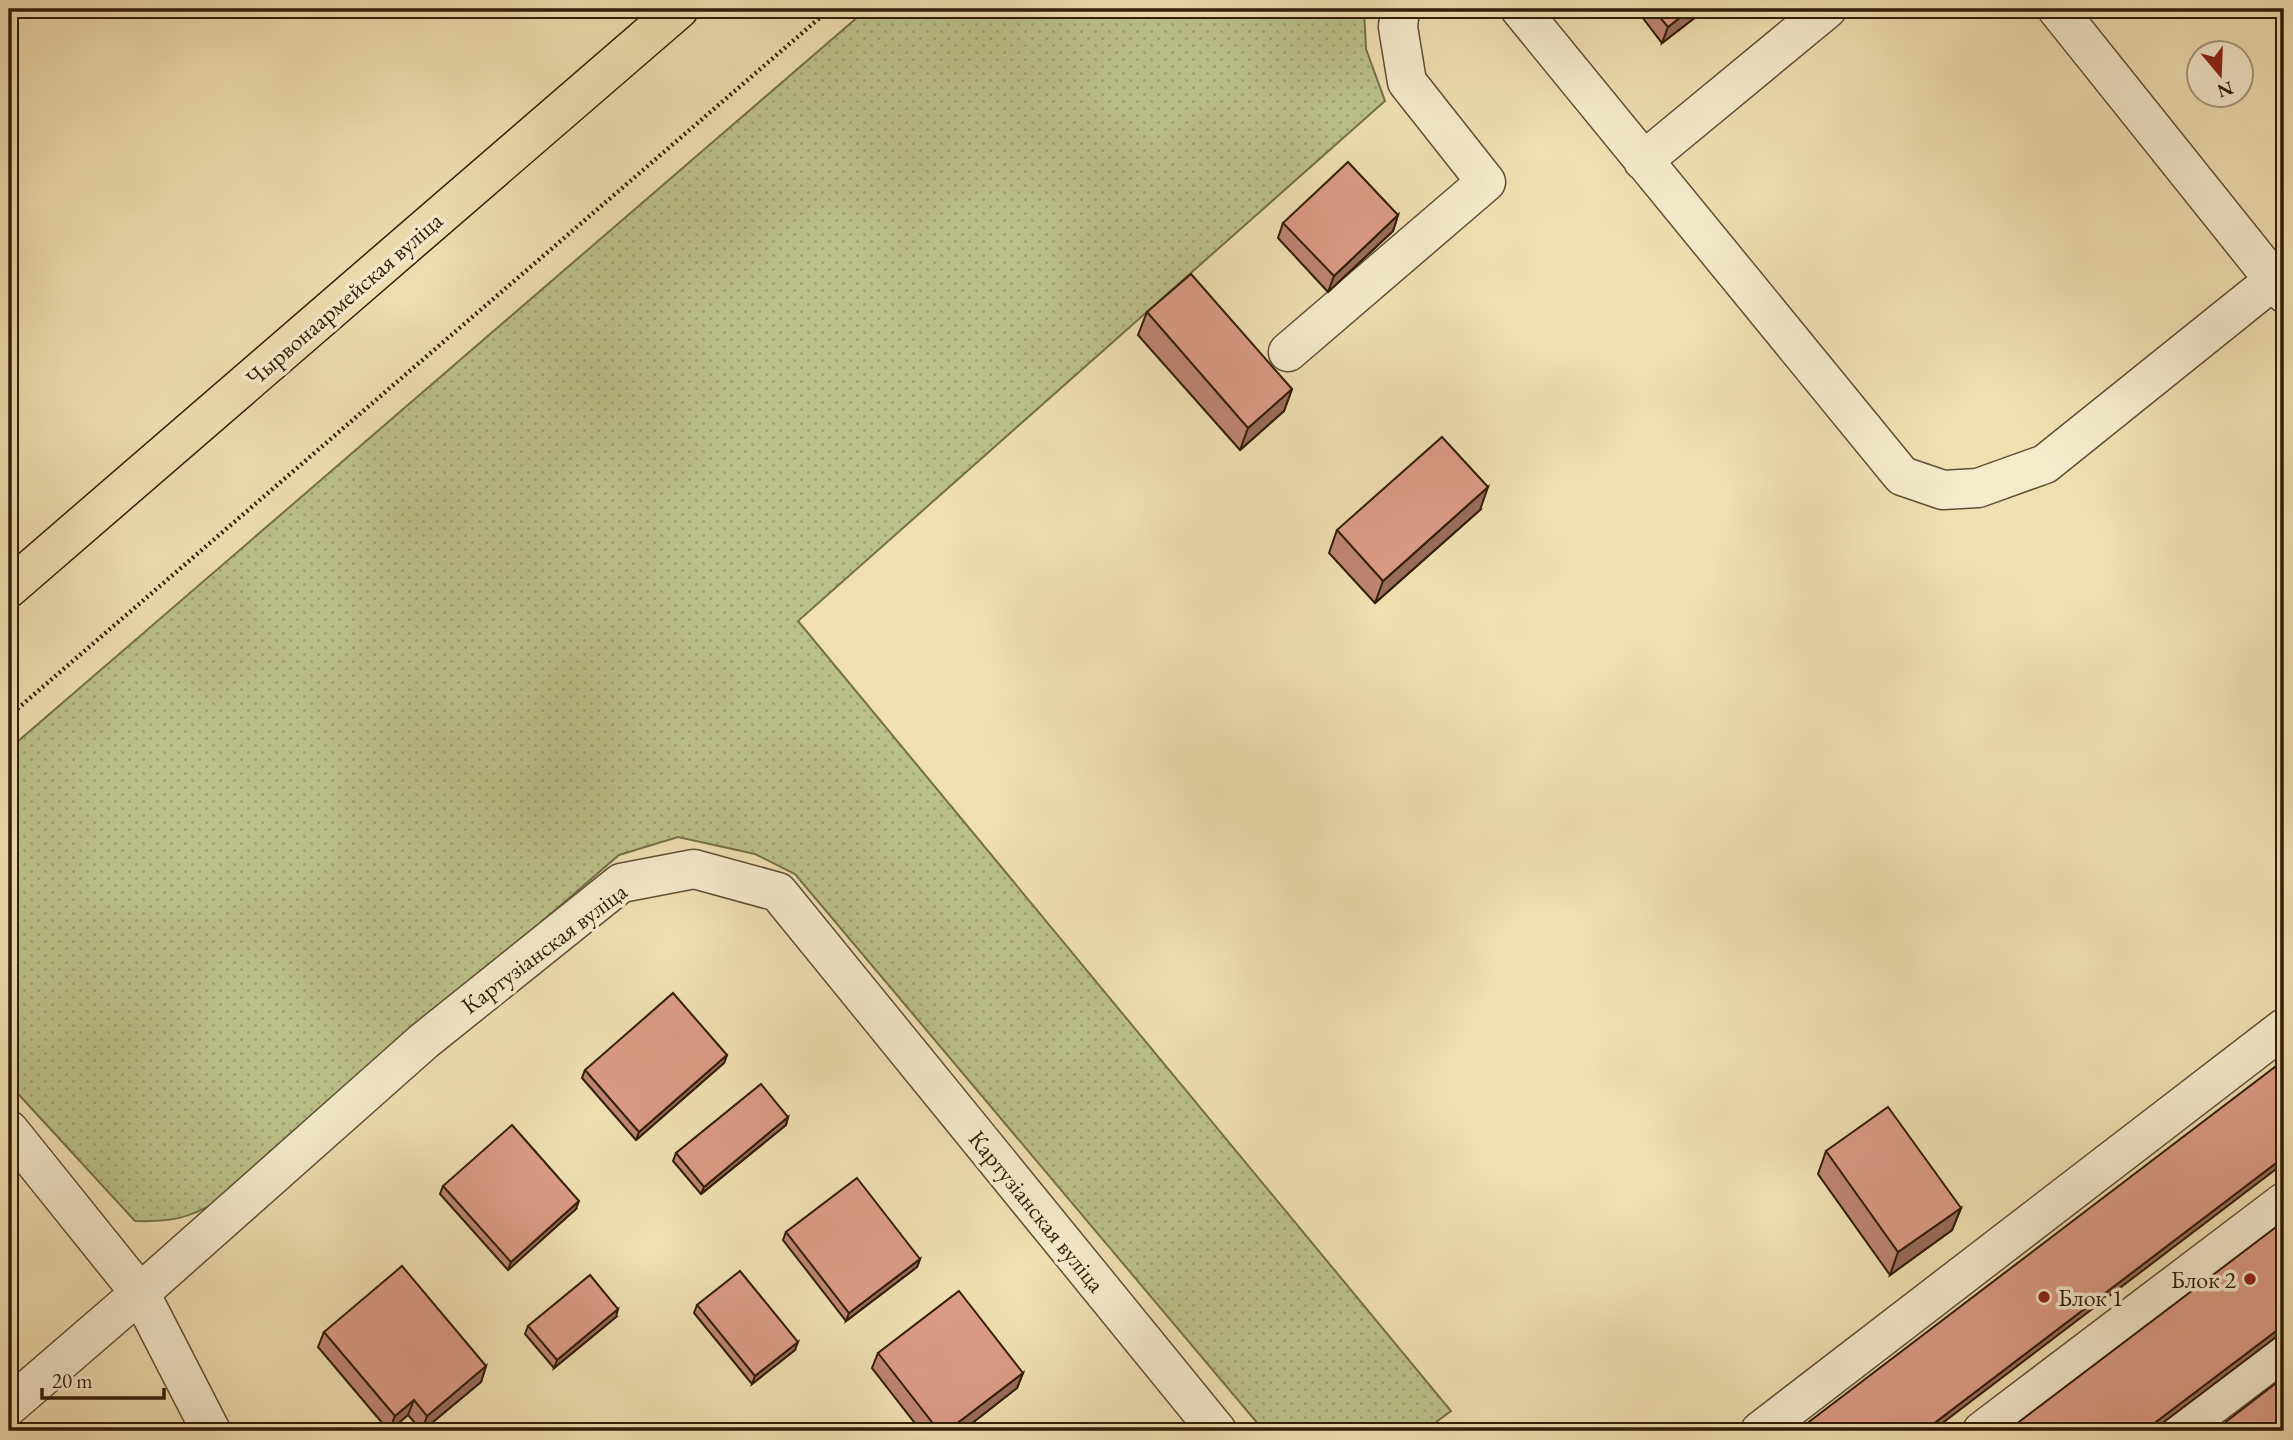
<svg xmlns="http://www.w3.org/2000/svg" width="2293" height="1440" viewBox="0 0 2293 1440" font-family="'EB Garamond',serif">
<defs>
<pattern id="grass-dots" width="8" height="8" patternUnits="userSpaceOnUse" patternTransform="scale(1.75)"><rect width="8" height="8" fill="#bbc18a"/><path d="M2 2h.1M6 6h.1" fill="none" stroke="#a1a576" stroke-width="1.8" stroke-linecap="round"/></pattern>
</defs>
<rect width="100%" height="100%" fill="#efdfb1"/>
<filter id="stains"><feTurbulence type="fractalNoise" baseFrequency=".00286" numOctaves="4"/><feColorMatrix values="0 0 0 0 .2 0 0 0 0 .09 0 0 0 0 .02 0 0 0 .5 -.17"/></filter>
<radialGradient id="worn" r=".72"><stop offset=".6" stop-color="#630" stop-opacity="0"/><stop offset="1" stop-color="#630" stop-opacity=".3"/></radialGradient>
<path fill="url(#grass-dots)" stroke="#766f48" stroke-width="2" d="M867,9h497l2,40 19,52 -587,520 653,790 -27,20h-160l-469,-557 -40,-20 -77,-17 -59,18 -401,346c-30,18 -48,21 -83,20l-126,-137v-335z"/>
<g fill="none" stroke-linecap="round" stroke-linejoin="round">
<g stroke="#604e32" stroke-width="41">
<path id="minor" d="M1520,9l382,467 41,14 35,-2 67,-24 229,-184 10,13
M2057,9l217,271
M1643,161l184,-152
M1288,352l198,-170 -79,-100 -9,-55 2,-18
M9,1130l131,163 71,138
M9,1406l131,-113 284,-252 197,-158 73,-14 84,23 439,539
M1760,1431l524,-403
M1982,1431l302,-229
M2178,1431l106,-80"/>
</g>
<g stroke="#311d07" stroke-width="41">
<path id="major" d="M9,588l670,-579"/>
</g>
<path stroke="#311d07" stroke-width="4.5" stroke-dasharray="2 3.5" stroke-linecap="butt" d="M9,716l821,-707"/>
<use href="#minor" stroke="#f5eacc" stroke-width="38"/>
<use href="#major" stroke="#efdfb1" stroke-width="38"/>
</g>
<path fill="#bd8572" stroke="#311d07" stroke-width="2" d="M1636,9h70l-44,34z
M1398,215l-5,16 -65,61 -50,-54 5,-15z
M1147,312l145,77 -8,22 -44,39 -102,-115z
M1480,510l-105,93 -46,-50 8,-23z
M727,1055l-3,8 -88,77 -54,-62 3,-8z
M788,1117l-2,8 -85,69 -28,-33 3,-8z
M1826,1151l135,57 -9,22 -62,45 -72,-101z
M443,1186l133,23 -68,61 -68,-76z
M786,1232l134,27 -3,8 -71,54 -63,-81z
M697,1305l98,45 -43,34 -58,-71z
M616,1317l-62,51 -29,-34 3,-8z
M324,1332l162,34 -5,16 -59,49 -14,-16 -19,16 -71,-84z
M878,1353l145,20 -6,15 -55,43h-41l-49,-63z"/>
<path fill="#9a6c5d" stroke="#311d07" stroke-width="2" d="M1691,9h15l-44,34 6,-16z
M1398,215l-5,16 -65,61 6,-16z
M1292,389l-8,22 -44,39 8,-22z
M1488,487l-8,23 -105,93 8,-22z
M727,1055l-3,8 -88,77 3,-8z
M788,1117l-2,8 -85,69 3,-7z
M2284,1157v6l-352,268h-8z
M579,1201l-3,8 -68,61 3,-8z
M1961,1208l-9,22 -62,45 8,-23z
M920,1259l-3,8 -71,54 3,-8z
M618,1309l-2,8 -62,51 3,-8z
M2284,1325v6l-132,100h-8z
M798,1342l-3,8 -43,34 3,-8z
M486,1366l-5,16 -59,49 5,-15z
M1023,1373l-6,15 -55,43h-15z
M414,1400l-6,15 -19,16 6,-15z"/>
<path fill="#dc9b85" stroke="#311d07" stroke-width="2" d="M1653,9h38l-23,18z
M1348,162l50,53 -64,61 -51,-53z
M1191,274l101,115 -44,39 -101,-116z
M1442,437l46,50 -105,94 -46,-51z
M673,993l54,62 -88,77 -54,-62z
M2284,1060v97l-360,274h-127z
M761,1084l27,33 -84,70 -28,-34z
M1888,1107l73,101 -63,44 -72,-101z
M512,1125l67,76 -68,61 -68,-76z
M857,1178l63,81 -71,54 -63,-81z
M2284,1221v104l-140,106h-137z
M402,1266l84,100 -59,50 -13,-16 -19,16 -71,-84z
M740,1271l58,71 -43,34 -58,-71z
M590,1275l28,34 -61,51 -29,-34z
M959,1291l64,82 -76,58h-8l-61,-78z
M2284,1377v54h-70z"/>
<g fill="#8f2418" stroke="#f5eacc" stroke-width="2.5">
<circle cx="2250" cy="1279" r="7"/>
<circle cx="2044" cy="1297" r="7"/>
</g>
<g text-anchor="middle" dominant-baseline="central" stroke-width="7" stroke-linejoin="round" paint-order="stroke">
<g font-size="24" fill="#311d07" stroke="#f5eacc">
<text transform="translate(344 299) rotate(-41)">Чырвонаармейская вуліца</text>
<text transform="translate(544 948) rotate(-37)">Картузіанская вуліца</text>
<text transform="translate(1037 1211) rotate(51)">Картузіанская вуліца</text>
</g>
<g font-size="24" fill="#311d07" stroke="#f5eacc" text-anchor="end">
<text x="2236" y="1279">Блок 2</text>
<text x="2058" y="1297" text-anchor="start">Блок 1</text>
</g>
</g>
<rect width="2293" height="1440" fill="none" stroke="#efdfb1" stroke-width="35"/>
<rect x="10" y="10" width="2272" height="1419" fill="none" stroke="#311d07" stroke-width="3.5"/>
<rect x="18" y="18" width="2258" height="1405" fill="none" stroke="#311d07" stroke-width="2"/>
<g transform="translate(2220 74) rotate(161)"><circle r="33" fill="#f5eacc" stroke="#a7987d" stroke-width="2"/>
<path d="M0-5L12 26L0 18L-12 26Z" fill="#8f2418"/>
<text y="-10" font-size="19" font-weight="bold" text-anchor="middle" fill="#311d07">N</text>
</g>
<path d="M42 1388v10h122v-10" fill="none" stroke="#311d07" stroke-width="3.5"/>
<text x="52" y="1388" font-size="21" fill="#311d07" stroke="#f5eacc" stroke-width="5" paint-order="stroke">20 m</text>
<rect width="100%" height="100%" filter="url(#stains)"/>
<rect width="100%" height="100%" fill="url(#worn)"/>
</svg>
